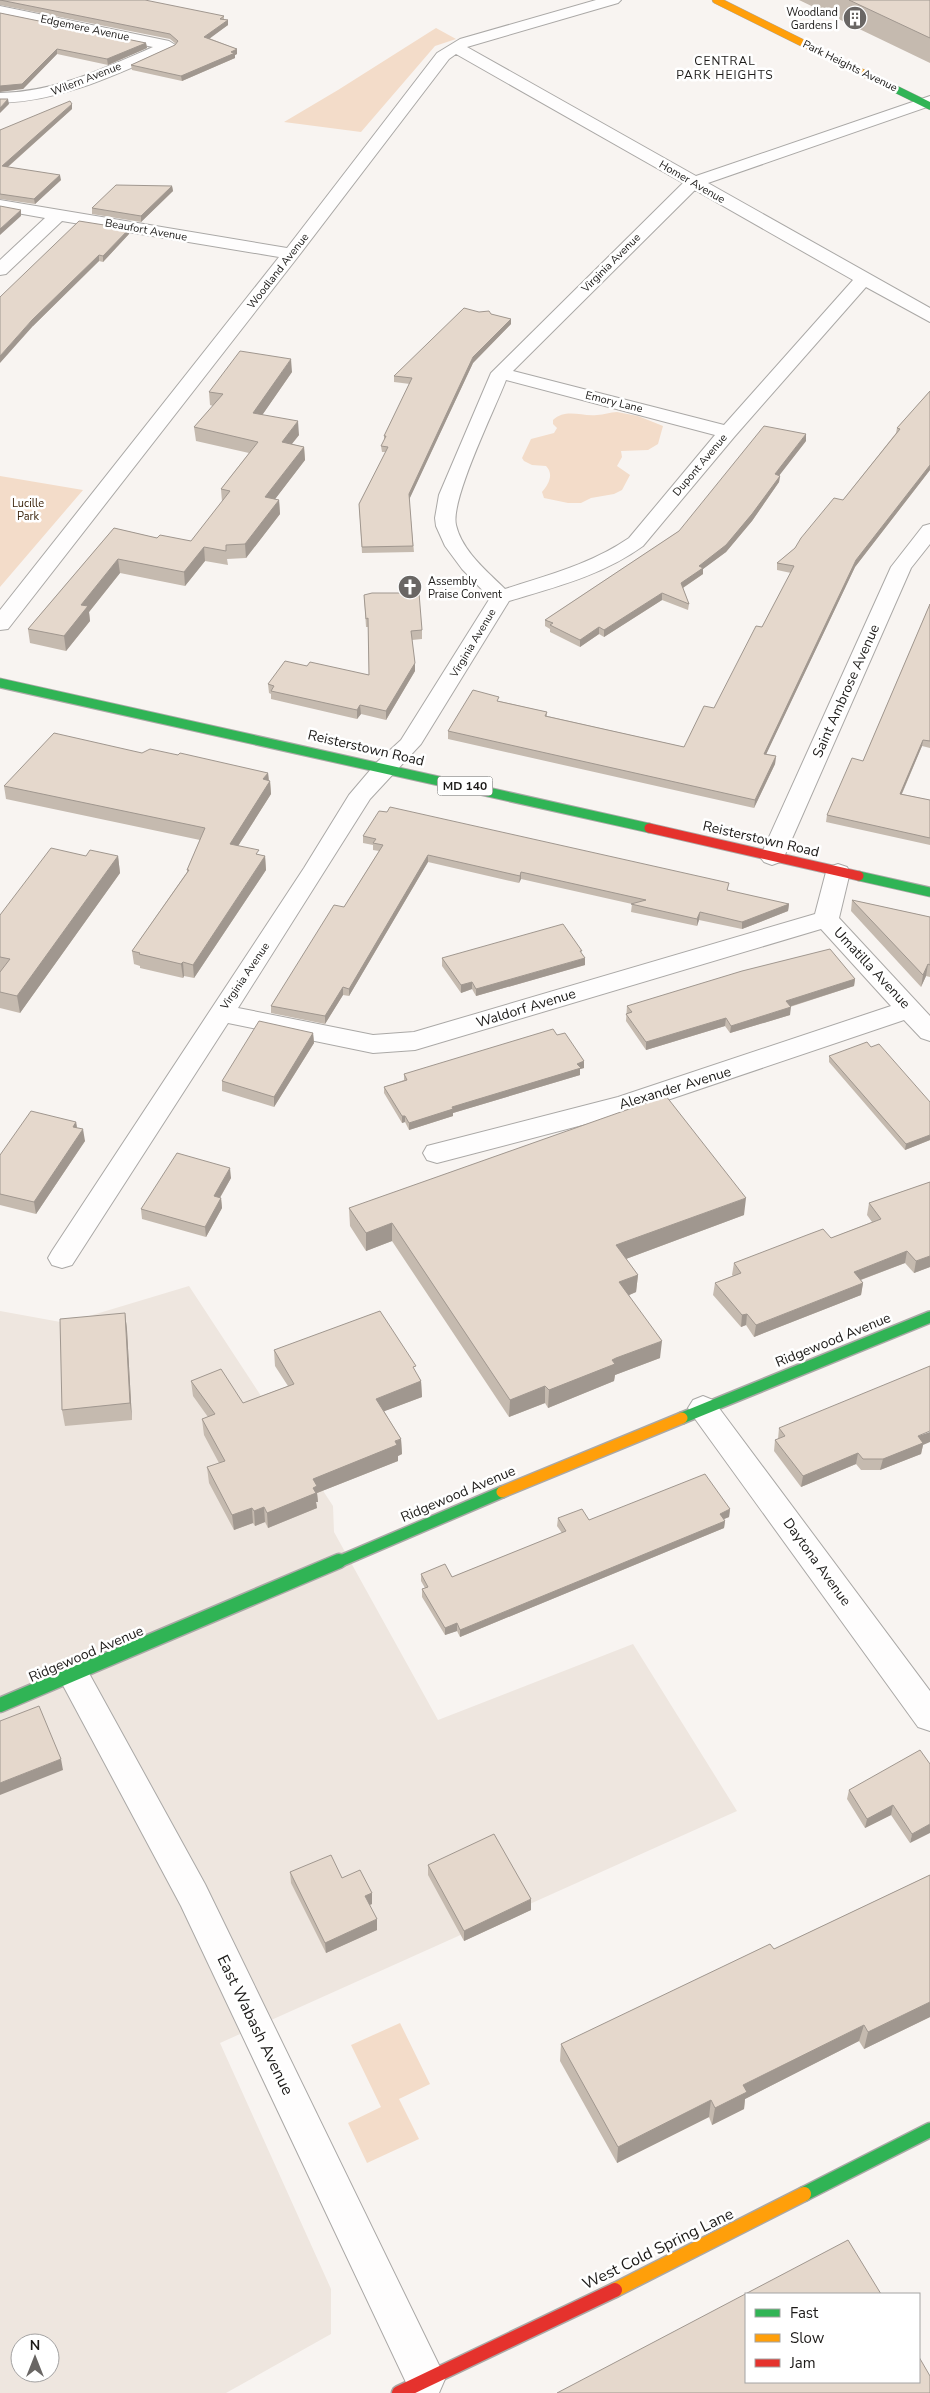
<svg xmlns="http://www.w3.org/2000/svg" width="930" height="2393" viewBox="0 0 930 2393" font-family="'Nunito Sans',sans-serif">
<rect width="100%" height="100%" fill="#f8f4f1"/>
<path fill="#eee6df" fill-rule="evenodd" d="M189,1286l144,220 1,26 104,188 195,-76 104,167 -517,232 111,246v45l-105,59h-226v-1082l66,12zM20,2343h30v30h-30z"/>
<path fill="#f3dcc9" d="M436,28l20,11 -21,7 -74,86 -77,-10 54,-32z
M617,412l21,4 25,10 -5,18 -10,6 -27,1 1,6 -5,9 13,9 -8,15 -8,4 -23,4 -10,5h-13l-24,-5 -2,-6c7,-8 12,-18 4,-26l-14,-1 -8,-4 -2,-3 9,-19 23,-6 3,-5 -4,-4v-4c13,-12 29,-3 44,-5 7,0 13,-3 20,-3z
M0,476l83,14 -83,97z
M400,2023l30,61 -31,15 20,40 -52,24 -19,-40 33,-16 -30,-62z"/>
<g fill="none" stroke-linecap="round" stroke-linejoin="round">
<g stroke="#aaa8a6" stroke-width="2">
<path id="street" d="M596,0h25l-3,3 -151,44 229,129 234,-80v10l-222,77 222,125v14l-64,-35 -131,149 -92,110c-40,29 -87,41 -134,55l-88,143 -51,55 -132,209 135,27 41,-3 401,-118 11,-42 3,-5 9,-3 9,3 3,5 -11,46 91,98v25l-9,-3 -17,-18 -272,92 -195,51 -10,-3 -4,-7 4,-7 191,-49 273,-91 -70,-77 -406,121 -42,3 -145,-30 -156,242 -10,3 -10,-3 -4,-7 4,-7 252,-383 45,-73 28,-33 24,-22 89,-142 -28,-29 -17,-23 -9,-20 -1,-8 4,-23 52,-122 192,-190 -227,-129 -7,5 -152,199 -289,371 -8,1v-20l279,-353 -217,-36 -56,53 -6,1v-15l45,-42 -45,-8v-10l287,48 150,-195 23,-14zM695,190l158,90 -129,145 -211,-54zM506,380l209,55 -86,103c-38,26 -81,37 -124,51 -18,-18 -43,-38 -49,-64 -6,-25 39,-116 50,-145z
M0,6l169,35 8,5 -3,3c-57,25 -111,52 -174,54v-10c56,-1 102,-24 153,-46l-153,-31z
M930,524v20l-19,24 -127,289 -4,5 -8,3 -8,-3 -4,-5 131,-290 32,-41z
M703,1396l10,4 217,291v40l-12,-4 -225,-311 -5,-8 5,-8z
M74,1662l11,4 120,218 234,481 6,14 -6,14h-28l-230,-487 -123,-230 5,-10z"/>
</g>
<g stroke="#aaa8a6" stroke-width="8">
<path id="fast-far3" d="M871,77l59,29"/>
</g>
<g stroke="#aaa8a6" stroke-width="11">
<path id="fast-far2" d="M0,683l649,145
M859,876l71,16"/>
</g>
<g stroke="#aaa8a6" stroke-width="14">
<path id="fast-far1" d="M682,1418l248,-101
M336,1563l166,-71"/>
</g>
<g stroke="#aaa8a6" stroke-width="17">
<path id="fast" d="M0,1705l339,-144
M804,2194l126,-64"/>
</g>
<g stroke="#aaa8a6" stroke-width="8">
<path id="slow-far2" d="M716,0l155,77"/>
</g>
<g stroke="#aaa8a6" stroke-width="14">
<path id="slow-far1" d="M502,1492l180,-74"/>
</g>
<g stroke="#aaa8a6" stroke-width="17">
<path id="slow" d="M615,2290l189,-96"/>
</g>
<g stroke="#aaa8a6" stroke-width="11">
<path id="jam-far1" d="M649,828l210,48"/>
</g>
<g stroke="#aaa8a6" stroke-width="17">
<path id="jam" d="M399,2393l216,-103"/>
</g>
<use href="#street" fill="#fefdfd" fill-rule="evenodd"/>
<use href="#fast-far3" stroke="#30b455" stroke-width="7"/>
<use href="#fast-far2" stroke="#30b455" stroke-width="9"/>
<use href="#fast-far1" stroke="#30b455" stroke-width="11"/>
<use href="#fast" stroke="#30b455" stroke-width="14"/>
<use href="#slow-far2" stroke="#ff9f0a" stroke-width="7"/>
<use href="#slow-far1" stroke="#ff9f0a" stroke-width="11"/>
<use href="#slow" stroke="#ff9f0a" stroke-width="14"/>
<use href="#jam-far1" stroke="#e5322d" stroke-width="9"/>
<use href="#jam" stroke="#e5322d" stroke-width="14"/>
</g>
<path fill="#c5baaf" d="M0,0l224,16v3l4,1v5l-19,13 28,11v5l-2,1v3l-53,23 -50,-11 -1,-5 44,-20 1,-1 -6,-5 -170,-34z
M799,0h131v63z
M0,13l146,30 1,5 -39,17 -51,-11 -34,35z
M72,109l-64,58 53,13 -26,24 -35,-5v-69z
M172,186l1,5 -32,31 -49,-8v-6z
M129,234l-26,28 -4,-1 -66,65 -33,-29z
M479,312l32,7v5l-38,39 -64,136 5,53 -52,1 -3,-49 27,-52h-4l-1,-6 3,-5v-5l26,-52 -16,-2v-6z
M292,372l-30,43 37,20 -7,9 12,3 1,13 -30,39 4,1 1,14 -34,44 -19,1 1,6 -23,-4 -20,25 -65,-13 -31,39 1,9 -24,30 -36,-8 -2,-14 86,-101 43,10 34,3 31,-39 -1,-13 28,-36 -53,-12 -2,-14 19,-21 -3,-1 -1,-13z
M930,391v79l-75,97 -89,187 10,2 -1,8 -21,44 -306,-69v-8l51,-30 48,11v4l137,31 30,-39 48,-81 29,-54 -14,-3v-7l18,-15 48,-48 53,-67 1,-5z
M806,441l-27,34 1,1 -1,6 -27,39 -26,31 -23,17v5l-20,14 6,16 -1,6 -26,-10 -58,37 -5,-3 -19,13 -30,-15v-3l-5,-3v-6l134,-89z
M364,595l58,35v9l-10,1 3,31 -29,49 -25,-6 -4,5 -86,-20v-5l-2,-1 -1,-9 39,-18 62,9 -1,-48h-2z
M930,604v144l-8,-2 -20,48 28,6v45l-104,-23 1,-7 36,-54z
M142,753l36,2 90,18 1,8h1l1,13 -33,52 21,9 6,1 1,14 -72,108 -10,-2 -1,2 -43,-10v-2l-6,-2 -2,-13 55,-79v-2l13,-30 -194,-41 -2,-13z
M363,836l366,55 60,13 -1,7 -46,18 -43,-9 -2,6 -66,-14 1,-8 -111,-25 -2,4 -91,-21 -79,134 -6,-1 -18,29 -54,-11v-7l73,-99 35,-56 -6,-1v-5l-10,-2z
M86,856h32l2,17 -100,140 -20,-5v-93z
M852,900l78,17v60l-4,-1 -5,11 -70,-76z
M442,958l143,7 -109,31 -4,-7 -11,4 -19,-27z
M855,979l-1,7 -64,21v8l-60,18 -5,-7 -79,24 -20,-29 1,-15z
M313,1033l1,10 -40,64 -52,-16v-10z
M557,1035l27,33 -4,1v6l-127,38v3l-44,14 -4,-8 -3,1 -18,-30v-6l20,-7v-6z
M829,1056l101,46v38l-25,10 -76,-88z
M76,1122l1,6 8,13 -49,73 -36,-9v-50z
M231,1178l-11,20h1l1,10 -16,29 -64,-18 -1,-10z
M930,1182v85l-16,6 -9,-10 -44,17 2,3 -2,12 -107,42 -8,-12 -5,2 -28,-32 2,-12 18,-7 -1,-1 2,-12 97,-25 41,-16 -5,-7 2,-12z
M349,1208l395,7 -118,44 12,16 -2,17 -7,3 31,63 -45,17 -1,6 -66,27 -3,-5 -36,14 -117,-176 -26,10 -16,-25z
M125,1313l2,17 5,90 -67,6 -3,-16z
M274,1350l142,23 5,8 1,16 -38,14 17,28 1,15 -4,2v5l-81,32 1,9h-2l1,6 -49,20 -3,-6 -10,4 -2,-3 -19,7 -25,-47 -2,-16 12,-4 -15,-28 -2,-16 6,-2 -15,-21 -2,-15 52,22 45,-17 -13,-20z
M779,1428l144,17 -2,9 -41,16h-19l-5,-6 -55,23 -27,-36 1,-11 3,-1z
M730,1509l-1,8 -5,2 1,2 -1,7 -264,109 -3,-6 -12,4 -23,-38v-8l3,-1 -4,-7v-7l31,3 110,-44 -5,-7 1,-8 31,2z
M930,1764l-20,79 -19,-28 -26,13 -18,-29 2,-9z
M428,1865l103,45 -67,31 -36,-66z
M290,1872l52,6 30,15v11l-3,1 8,25 -51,23 -35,-70z
M930,1875v142l-66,32 -5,-8 -114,58 -1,10 -32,16 -3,-8 -92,46 -57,-102 1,-17 213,-95z"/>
<path fill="#a0978f" d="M228,20v5l-23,17 -1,-5z
M146,43l1,5 -39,17 -1,-6z
M57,49v5l-34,35 -23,3v-6z
M237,49v5l-2,1v3l-53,23 -1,-5z
M8,99l1,5 -9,9v-5z
M72,104v5l-69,62 -1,-5z
M60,175l1,5 -26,24 -1,-5z
M172,186l1,5 -32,31v-6z
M21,210v6l-21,19v-6z
M129,229v5l-26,28v-6z
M99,255v6l-66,65 -33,37v-7l32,-36z
M511,319v5l-38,39 -64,137v-6l64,-137z
M291,359l1,13 -38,55 -1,-14z
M298,421l1,14 -17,21v-14z
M806,434v7l-31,40v-7z
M304,447l1,13 -39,51 -1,-14z
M930,465v5l-75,97 -92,194 1,-7 92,-194z
M780,476l-1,6 -27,39 -26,31 -23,17v5l-22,15v-6l18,-17z
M279,500l1,14 -34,44 -1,-14z
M204,547l1,14 -20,25 -1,-14z
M118,559l2,14 -31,39 1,9 -24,30 -2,-15 17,-31z
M662,593v7l-58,37v-7z
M599,627v7l-19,13v-7z
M415,663v8l-29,49v-9z
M360,705l1,9 -4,5v-9z
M923,740l-1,6 -23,54 1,-6z
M776,756l-1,8 -21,44 1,-8z
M268,773l1,10 1,-2 1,13 -40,63 -1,-13 33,-65z
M428,855v7l-79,134v-7z
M118,856l2,17 -100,140 -3,-17z
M265,856l1,14 -72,108 -1,-13z
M521,872v7l-2,4 1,-7z
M789,904l-1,7 -46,18v-7z
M700,912l-1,8 -2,6v-7z
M585,958v7l-109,31v-7z
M183,962l1,14 -1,2 -2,-14z
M928,964l-2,12 -5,11 2,-12z
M855,979l-1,7 -69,22 1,-7z
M472,982v7l-11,4v-8z
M343,987v8l-18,29v-8z
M791,1007l-1,8 -60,18 1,-7z
M726,1018l-1,8 -79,24v-8z
M313,1033l1,10 -40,64v-10z
M584,1061v7l-4,1v6l-127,38v3l-44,14v-7l43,-16z
M402,1116h3v6l-3,1z
M76,1122l2,12 -5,-7z
M83,1129l2,12 -49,73 -2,-12z
M930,1135v5l-25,10 1,-6z
M230,1168l1,10 -16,28 -1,-10z
M221,1198l1,10 -16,29 -1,-10z
M746,1198l-2,17 -129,48 1,-18z
M392,1223v18l-26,10v-18z
M907,1251l-2,12 -53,20 2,-11z
M930,1256v11l-16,6 2,-12z
M638,1275l-2,17 -18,8 1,-18z
M863,1283l-2,12 -107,42 2,-12z
M125,1313l2,17 5,90 -2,-17z
M747,1314l-1,11 -5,2 1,-12z
M662,1341l-2,17 -45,17 -1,6 -66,27 1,-18 67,-32z
M421,1381l1,16 -45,17 -1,-15z
M545,1386v17l-36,14 1,-17z
M930,1432v10l-7,3 -2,9 -41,16 3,-11 35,-23z
M401,1439l1,15 -4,2v5l-81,32 1,9h-2l1,6 -49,20 -1,-15 46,-34z
M858,1453l-2,11 -55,23 2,-11z
M264,1507l1,15 -10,4 -1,-15z
M252,1508l1,15 -19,7 -2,-15z
M730,1509l-1,8 -10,4 1,-7z
M725,1521l-1,7 -264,109v-7z
M457,1623v8l-12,4v-7z
M61,1759l2,11 -63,25v-12z
M893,1805l-2,10 -26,13 2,-9z
M930,1824v9l-20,10 2,-9z
M372,1893v11l-7,3v-11z
M531,1899v11l-67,31v-10z
M377,1919v11l-51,23 -1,-10z
M930,2002v15l-66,32 4,-17z
M864,2025l-5,16 -114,58 -1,10 -32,16 3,-17 28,-23z
M711,2100l-2,17 -92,46 1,-16z"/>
<path fill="#e5d8cc" stroke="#a0978f" d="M0,0h145l79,16 -4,3 8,1 -24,17 33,12 -6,3 4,1 -54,23 -50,-11 44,-20 3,-4 -8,-7z
M849,0h81v38z
M0,13l146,30 -39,16 -50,-10 -35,35 -22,2z
M0,99h8l-8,9z
M70,101l2,3 -70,62 58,9 -26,24 -34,-5v-64z
M116,185l56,1 -31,30 -49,-8z
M0,206l21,4 -21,19z
M79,221l50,8 -26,27 -4,-1 -67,65 -32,36v-59z
M464,308l15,4 10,-1 2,3 20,5 -38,38 -64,137 4,52 -51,1 -3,-43 29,-57 -7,-1 5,-10h-2l28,-58 -18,-2z
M240,351l51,8 -38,54 45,8 -16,21 22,5 -39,50 14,3 -34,44 -19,1v6l-22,-4 -20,25 -66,-13 -37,46 7,1 -24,30 -36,-7 86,-101 43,10 3,-3 31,6 39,-50 -9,-2 37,-47 -64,-15 29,-33 -14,-2z
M930,391v74l-74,95 -92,194 12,2 -21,44 -307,-69 25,-41 26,7 -2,4 50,11 -2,4 139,31 20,-41 10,2 42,-82 6,1 32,-61 -17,-3 18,-15 6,-10 33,-40 9,2 57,-71 -3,-1z
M764,426l42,8 -31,40 5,2 -28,38 -26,31 -27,21 4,2 -22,15 8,21 -27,-11 -58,37 -5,-3 -19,13 -30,-15 3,-2 -8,-3 134,-89z
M372,593h47l3,37 -11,1 4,32 -29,48 -26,-6 -3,5 -86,-19 3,-5 -6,-2 17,-23 22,5 3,-4 59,13 -1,-57 -2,1 -2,-24z
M930,604v137l-7,-1 -23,54 30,6v38l-103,-23 25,-57 11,3z
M54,733l88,20 8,-4 28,6 2,-2 88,20 -5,6 7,2 -40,63 29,6 -3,4 9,2 -72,109 -10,-3 -2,2 -42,-10 1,-1 -8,-2 57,-81h-2l18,-42 -201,-42z
M390,807l339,76 -2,7 62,14 -47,18 -42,-10 -3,7 -66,-15 15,-4 -125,-28 -1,4 -92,-21 -79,134 -6,-2 -18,29 -54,-10 63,-101 10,2 39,-62 -10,-2 3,-4 -13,-3 16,-25 8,1z
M51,848l35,8 4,-6 28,6 -101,140 -17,-4v-20l10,-13 -10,-2v-42z
M852,900l78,17v48l-2,-1 -5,11z
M563,924l19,27h-2l5,7 -109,31 -4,-7 -11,3 -19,-27z
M830,949l25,30 -69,22 5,6 -60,19 -5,-8 -80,24 -20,-28 6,-2 -5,-6 115,-35z
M259,1021l54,12 -39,64 -52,-16z
M553,1029l4,6 8,-2 19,28 -7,3 4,4 -129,39 1,2 -44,14 -4,-7h-3l-18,-29 23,-7 -3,-6z
M867,1042l4,5 8,-3 51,58v33l-24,9 -77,-88z
M666,1096l80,102 -130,47 22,30 -19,7 43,59 -46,17 -4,2 3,4 -66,26 -4,-4 -35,14 -118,-177 -26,10 -17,-25z
M31,1111l45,11 -3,5 10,2 -49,73 -34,-8v-39z
M177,1153l53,15 -16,28 7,2 -16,29 -64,-18z
M930,1182v74l-14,5 -9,-10 -53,21 9,11 -107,42 -9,-11 -5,1 -27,-32 26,-10 -7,-10 73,-28 16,-6 8,9 50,-19 -12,-16z
M380,1311l36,55 -3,1 8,14 -45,18 25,40 -6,2 2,4 -84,34 4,7 -4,2 3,5 -49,20 -3,-6 -10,4 -2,-3 -20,7 -25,-48 18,-6 -23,-42 13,-5 -24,-33 30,-12 22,34 51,-19 -20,-34z
M125,1313l5,90 -68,7 -2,-91z
M930,1366v65l-12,5 5,7 -40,16h-20l-5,-6 -55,23 -28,-36 10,-4 -6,-8z
M705,1474l25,35 -10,5 5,7 -265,109 -3,-7 -12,5 -23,-39 6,-2 -7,-13 24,-10 7,13 114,-46 -8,-13 24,-9 7,11z
M39,1706l22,53 -61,24v-62z
M920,1750l10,14v60l-18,10 -19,-29 -26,14 -18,-29z
M494,1834l37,65 -67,32 -36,-66z
M331,1855l11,23 18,-8 12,23 -7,3 12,23 -52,24 -35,-71z
M930,1875v127l-62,30 -4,-7 -121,60 4,7 -32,16 -4,-8 -93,47 -57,-103 209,-100 4,5z
M848,2240l33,54h-135v88h173v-25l11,19v17h-373z"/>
<defs>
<g id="building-disc" transform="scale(1.25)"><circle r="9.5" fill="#696664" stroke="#fff"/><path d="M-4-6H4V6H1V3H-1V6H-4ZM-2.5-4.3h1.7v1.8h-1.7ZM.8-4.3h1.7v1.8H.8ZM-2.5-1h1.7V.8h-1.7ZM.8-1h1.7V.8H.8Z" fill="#fff"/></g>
<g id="church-disc" transform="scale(1.25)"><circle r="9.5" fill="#696664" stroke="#fff"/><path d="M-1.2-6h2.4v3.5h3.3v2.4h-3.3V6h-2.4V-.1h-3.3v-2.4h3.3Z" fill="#fff"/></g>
</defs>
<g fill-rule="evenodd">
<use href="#building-disc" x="855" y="18"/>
<use href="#church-disc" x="410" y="587"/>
</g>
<g text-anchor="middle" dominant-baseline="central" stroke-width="5" stroke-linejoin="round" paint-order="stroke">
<g font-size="11" fill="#1c1a18" stroke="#fff" text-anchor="end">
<text x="838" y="12">Woodland<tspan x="838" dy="13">Gardens I</tspan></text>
<text x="428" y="581" text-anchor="start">Assembly<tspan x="428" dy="13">Praise Convent</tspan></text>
</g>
<g font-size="11" fill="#1c1a18" stroke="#fff">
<text transform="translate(85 28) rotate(12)">Edgemere Avenue</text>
<text transform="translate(850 66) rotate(26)">Park Heights Avenue</text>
<text transform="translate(86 79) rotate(-21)">Wilern Avenue</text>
<text transform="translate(692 182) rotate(30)">Homer Avenue</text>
<text transform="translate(146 230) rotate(10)">Beaufort Avenue</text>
<text transform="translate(611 263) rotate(-45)">Virginia Avenue</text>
<text transform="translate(278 271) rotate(-52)">Woodland Avenue</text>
<text transform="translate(614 402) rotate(14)">Emory Lane</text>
<text transform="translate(700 465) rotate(-50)">Dupont Avenue</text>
<text transform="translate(473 643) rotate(-59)">Virginia Avenue</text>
<text transform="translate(245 976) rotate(-56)">Virginia Avenue</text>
</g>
<g font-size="11" fill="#3c240c" stroke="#fff">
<text x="28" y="503">Lucille<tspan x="28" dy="13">Park</tspan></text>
</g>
<g font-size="12" letter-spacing="1" fill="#1c1a18" stroke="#fff">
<text x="725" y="61">CENTRAL<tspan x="725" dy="14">PARK HEIGHTS</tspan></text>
</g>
<rect fill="#fff" stroke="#605f5d" stroke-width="1" x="437.5" y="776.5" width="55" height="19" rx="4"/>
<g font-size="12" font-weight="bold" fill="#1c1a18">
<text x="465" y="786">MD 140</text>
</g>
<g font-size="14" fill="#1c1a18" stroke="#fff">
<text transform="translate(846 691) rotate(-66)">Saint Ambrose Avenue</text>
<text transform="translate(366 748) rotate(13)">Reisterstown Road</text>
<text transform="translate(761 839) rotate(13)">Reisterstown Road</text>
<text transform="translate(872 968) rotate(47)">Umatilla Avenue</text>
<text transform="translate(526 1008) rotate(-17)">Waldorf Avenue</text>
<text transform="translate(675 1088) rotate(-17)">Alexander Avenue</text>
<text transform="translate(833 1340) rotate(-22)">Ridgewood Avenue</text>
<text transform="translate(458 1494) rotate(-23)">Ridgewood Avenue</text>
<text transform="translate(817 1562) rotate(54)">Daytona Avenue</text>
<text transform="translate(86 1654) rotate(-23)">Ridgewood Avenue</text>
</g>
<g font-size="16" fill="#1c1a18" stroke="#fff">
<text transform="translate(255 2025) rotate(64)">East Wabash Avenue</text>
<text transform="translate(658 2249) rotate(-26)">West Cold Spring Lane</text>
</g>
</g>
<rect x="745" y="2293" width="175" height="90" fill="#ffffff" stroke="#a4a3a3"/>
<rect x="755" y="2309" width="25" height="8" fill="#30b455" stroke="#a4a3a3"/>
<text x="790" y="2318" font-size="15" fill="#1c1a18">Fast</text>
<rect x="755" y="2334" width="25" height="8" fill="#ff9f0a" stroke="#a4a3a3"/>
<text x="790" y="2343" font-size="15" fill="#1c1a18">Slow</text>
<rect x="755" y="2359" width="25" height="8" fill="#e5322d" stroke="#a4a3a3"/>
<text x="790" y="2368" font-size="15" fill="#1c1a18">Jam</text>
<g transform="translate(35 2358)"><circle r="24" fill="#ffffff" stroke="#a4a3a3"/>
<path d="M0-4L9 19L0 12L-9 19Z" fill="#696664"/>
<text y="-8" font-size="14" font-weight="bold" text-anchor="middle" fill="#1c1a18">N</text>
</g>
</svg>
